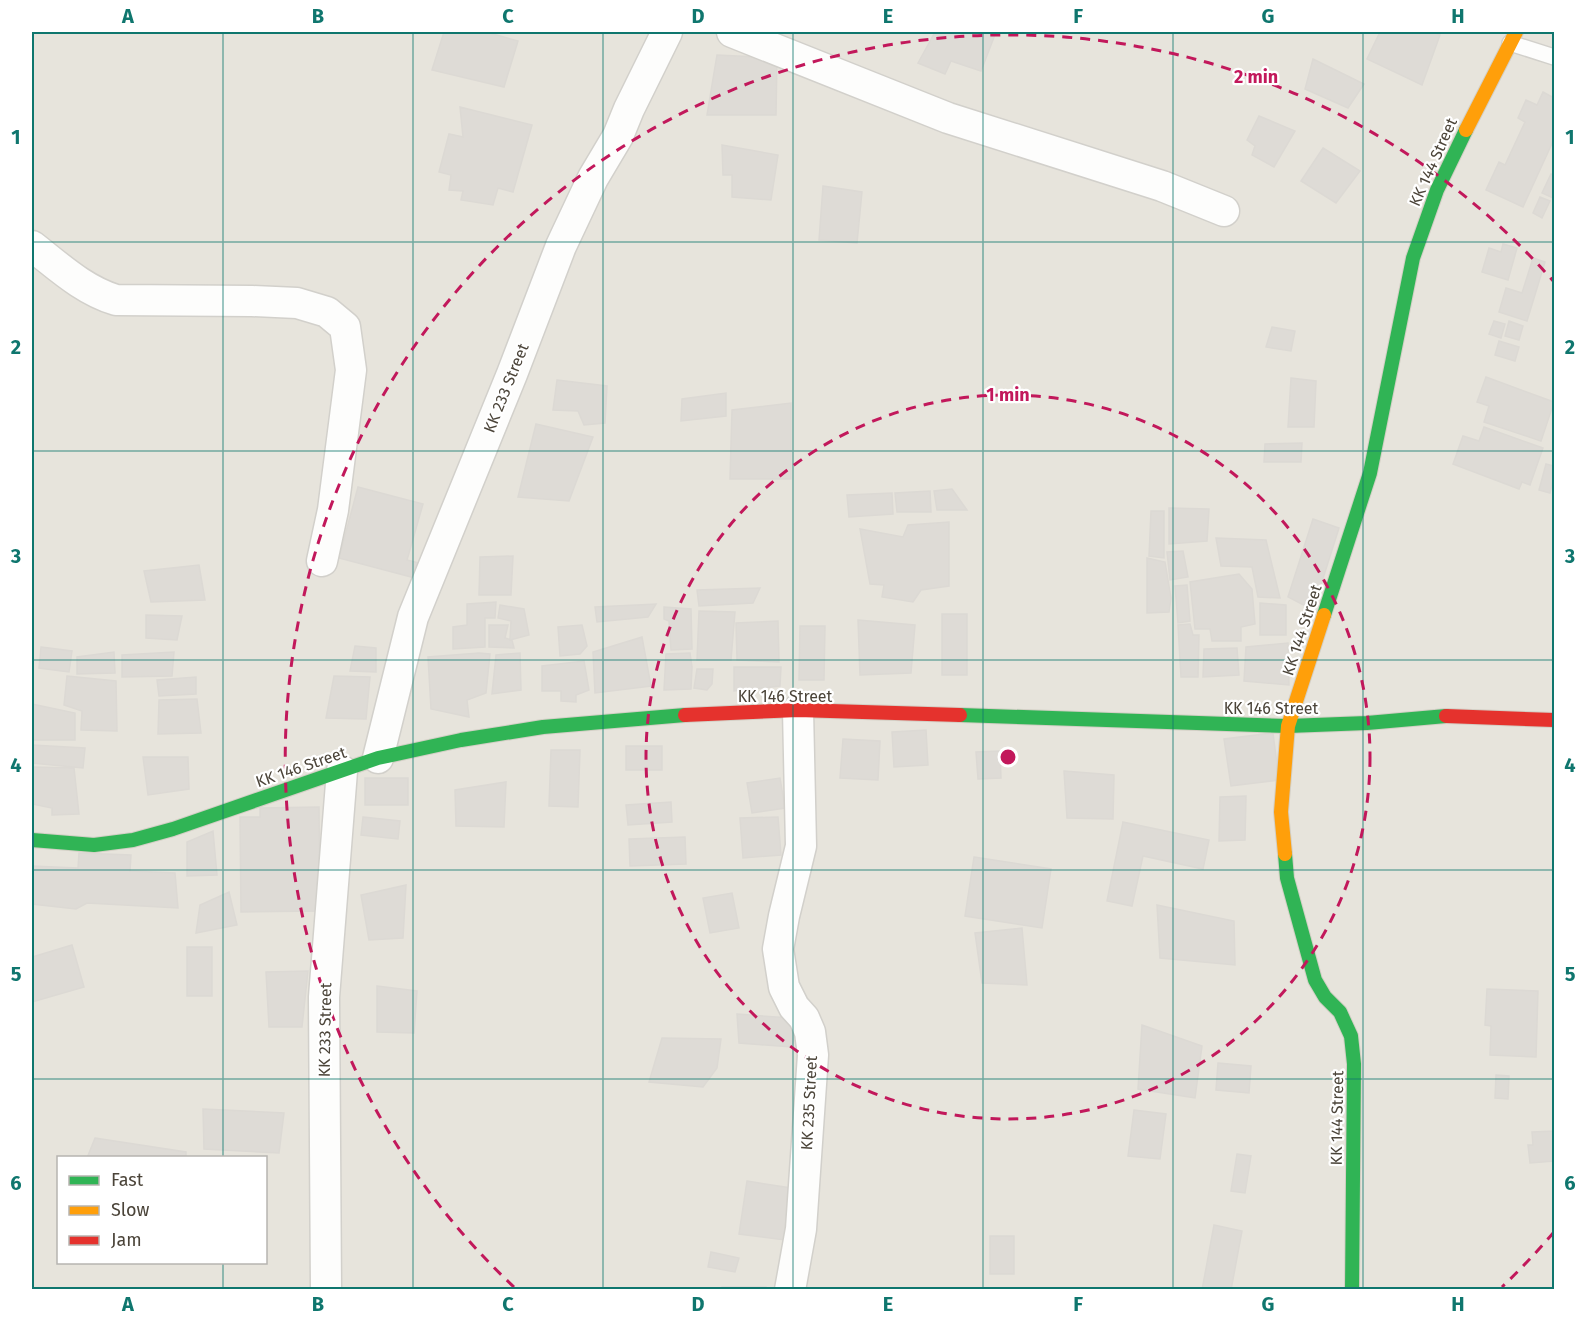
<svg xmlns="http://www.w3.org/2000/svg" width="1586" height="1321" viewBox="0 0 1586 1321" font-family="'Fira Sans',sans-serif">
<rect width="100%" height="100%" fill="#f4f2ee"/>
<path fill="#e7e4dc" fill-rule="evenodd" d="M32,32h1522v1257h-1522zM58,1158h208v104h-208z"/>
<path fill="#dedbd6" stroke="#dcd9d4" stroke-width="1.5" d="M444,32h42l32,9 -14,46 -72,-17z
M935,32h61l-15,39 -30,-10 -6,13 -27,-11z
M1380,32h53l7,3 -18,50 -55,-26z
M717,55l60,3 -1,57h-69z
M1313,59l51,25 -16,24 -43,-19z
M1543,92l11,6v41l-31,68 -37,-17 13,-28 6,3 20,-43 -7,-4 8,-18 11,5z
M460,107l72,18 -19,67 -15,-4 -5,17 -32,-5 2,-9 -14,-1 2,-15 -12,-3 10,-38 14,3z
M1259,116l36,15 -21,36 -22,-12 3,-9 -8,-6z
M722,145l56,10 -7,45 -39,-3v-22h-9z
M1323,148l37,23 -24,32 -35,-22z
M1551,174l3,1v19l-1,4 -11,-5z
M823,186l39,6 -5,51 -38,-3z
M1540,197l10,4 -8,17 -9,-5z
M1503,244l14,4 -9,32 -26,-8 7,-24 12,4z
M1533,258l12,4 -18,59 -28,-9 7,-24 16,5z
M1494,321l11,3 -4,14 -12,-4z
M1509,321l14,5 -4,14 -14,-4z
M1272,327l23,4 -4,20 -25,-4z
M1499,341l20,6 -4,14 -20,-6z
M1486,377l68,25 -13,39 -57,-19 5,-16 -12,-4z
M1291,378l25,3 -2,46h-26z
M557,380l50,6 -2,37 -21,2 -6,-14 -25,-1z
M726,393v23l-45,5 1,-22z
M791,403v76h-61l2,-69z
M536,424l57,13 -24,64 -51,-4z
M1484,427l59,21 -13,37 -8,-3 -3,7 -66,-25 10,-28 16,5z
M1302,443l-1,19h-37l1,-18z
M1546,464l8,2v11l-4,16 -11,-3z
M358,487l65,17 -16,56 12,3 -4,15 -76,-20z
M952,489l15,21h-30l-3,-19z
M930,491l1,21h-34l-2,-19z
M892,493l1,21 -44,3 -2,-22z
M1169,508l40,1 -2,32 -38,3z
M1151,511h13v47l-15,-2z
M1313,519l26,9 -26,82 -25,-13z
M949,522v64l-28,4 -8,12 -31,-5 2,-12 -14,-1 -10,-55 43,8 5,-12z
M1216,538l50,2 14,58 -22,-1 -6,-30 -31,-1z
M1183,551l5,26 -18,3 -3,-28z
M513,556l-2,39h-32l1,-38z
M1147,558l18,4 6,36 -2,14 -22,1z
M199,565l6,35 -54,2 -7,-31z
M1239,574l13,15 3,35 -14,3v14h-29l-2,-12h-15l-5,-47z
M1187,585l3,36 -12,2 -3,-37z
M760,588l-7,15 -54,3 -2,-16z
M496,602l-1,16h-10v29l-32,2v-22l14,-2v-21z
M1260,603l26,2v30h-26z
M656,604l-8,13 -51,5 -2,-15z
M500,605l24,4 5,26 -19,5 1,-19 -13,-3z
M664,607l27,2 1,40 -21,1 -2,-29 -5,-2z
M699,611l36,1 -4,48h-34z
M942,614h25v61h-25z
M146,615l36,1 -5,24 -31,-2z
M858,620l57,5 -4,48 -51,2z
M778,621l1,41 -42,-2 -1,-37z
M1190,624l3,11h6l-1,42h-17l-3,-52z
M489,625h19l-3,13 7,2 2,8 -25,-1z
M582,625l5,21 -7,8 -20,2 -2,-29z
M800,626h25l-1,54h-25z
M642,637l9,49 -56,7 -2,-41z
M1288,643l1,42 -45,-4 2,-34z
M355,646l21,2v24l-26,-1z
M41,647l31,4 -3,21 -30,-4z
M1237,648l2,27 -36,2 1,-28z
M114,652l1,21 -38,1v-17z
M174,652l-2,24 -50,1v-22z
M479,653l11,1 -4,39 -19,7 2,17 -38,-8 -3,-52z
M520,653l1,37 -29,4 4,-39z
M690,653l2,14 -1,22 -27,1 2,-36z
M584,661l5,29 -13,5v7l-15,-1v-10h-19v-25z
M734,667h47l-1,19 -46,5z
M697,669h16l-1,15 -5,6 -13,-2z
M67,676l49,5 1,50 -36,-1 1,-19 -18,-6z
M334,676l36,1 -4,42 -40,-1z
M196,677v17l-37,2 -2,-16z
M197,699l4,34 -43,1 1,-34z
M32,704l43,9v27h-43z
M926,730l2,35 -34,2 -2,-35z
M1273,733l6,47 -48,6 -7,-47z
M843,739l37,2 -2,39 -38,-2z
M32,745l53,3 -2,20 -51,-5z
M626,746h36v24h-36z
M551,750h29l-2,57 -29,-1z
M1000,751l1,27 -23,1 -2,-27z
M143,757h45l1,32 -41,6z
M32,767l42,1 5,46 -27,1v-7l-20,-4z
M1064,771l50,4 -1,44 -46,-1z
M365,778h43v27h-43z
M780,778l5,30 -33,5 -5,-30z
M506,782l-2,45 -48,-1 -1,-36z
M1246,796l-1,44 -26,1 1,-44z
M671,802l1,20 -44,3 -2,-20z
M319,807l1,104 -79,1 -1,-95h20v-9z
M363,817l37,4 -2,18 -37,-4z
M778,817l3,38 -38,3 -3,-40z
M1123,822l86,18 -6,29 -60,-13 -11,50 -25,-5z
M213,831l4,44 -30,1v-34z
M685,837l1,27 -56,2 -1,-27z
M79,853l52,2 -1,16 45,2 3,35 -91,-5 -11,6 -44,-5v-38l46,2z
M974,857l77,12 -9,59 -77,-12z
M406,885l-3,53 -34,2 -8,-45z
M229,892l8,33 -41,8 4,-28z
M732,893l7,35 -29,5 -7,-35z
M1157,905l77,16 1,44 -75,-7z
M1022,928l5,57 -45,-2 -7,-50z
M72,945l12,42 -52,15v-45z
M187,947h25v49h-25z
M308,971l-6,56h-33l-3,-55z
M377,986l40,5 -3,42 -37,-1z
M1487,989l51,2 -2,66 -46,-2 1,-29 -6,-1z
M737,1014l53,4 4,18 -2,11 -53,-4z
M1142,1025l60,21 -7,52 -57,-9z
M662,1038l59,1 -4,29 -14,19 -54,-5z
M1218,1063l33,3 -2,27 -33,-3z
M1496,1075l13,1 -1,23 -13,-1z
M203,1109l81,4 -5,40 -75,-4z
M1134,1110l32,4 -6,45 -32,-3z
M1554,1131v30l-24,2 -2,-18h5l-1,-13z
M95,1138l91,14v6h-99z
M1237,1154l14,2 -6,37 -14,-2z
M747,1181l44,7 -6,52 -46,-6z
M1214,1225l28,6 -11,59h-29z
M990,1236h24v38h-24z
M711,1252l28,6 -4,14 -27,-5z
M722,1287h44v3h-44z"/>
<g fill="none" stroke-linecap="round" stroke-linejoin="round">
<g stroke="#d2d0cb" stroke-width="18">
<path id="lane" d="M1510,43l44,14"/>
</g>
<g stroke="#d2d0cb" stroke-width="33">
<path id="street" d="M732,32l216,86 214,68 62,25
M32,246c26,20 51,44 84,54l136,1 45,2 30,9 18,15 6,43 -18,140 -11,51
M378,758l35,-141 99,-243 49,-128 32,-68 25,-42 11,-27 38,-77
M326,1290l-2,-293 18,-226
M790,1290l11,-61 12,-174 -3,-23 -6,-14 -10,-11 -10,-20 -6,-38 6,-33 17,-70 -3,-136"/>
</g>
<g stroke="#d3cfc5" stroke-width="16">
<path id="fast" d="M1324,615l46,-142 43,-215 24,-68 29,-60
M960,715l328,11 79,-3 79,-7
M32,840l62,5 39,-5 40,-11 205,-71 83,-18 82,-13 142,-12
M1285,854l2,24 28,102 10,17 15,15 11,24 3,28 -2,226"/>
</g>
<g stroke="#d3cfc5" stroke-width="16">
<path id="slow" d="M1466,130l50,-98
M1285,854l-4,-42 7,-86 36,-111"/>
</g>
<g stroke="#d3cfc5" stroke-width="16">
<path id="jam" d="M685,715l113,-5 162,5
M1446,716l108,4"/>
</g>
<use href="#lane" stroke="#fdfdfc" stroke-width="15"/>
<use href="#street" stroke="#fdfdfc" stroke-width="30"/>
<use href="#fast" stroke="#30b455" stroke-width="14"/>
<use href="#slow" stroke="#ff9f0a" stroke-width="14"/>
<use href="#jam" stroke="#e5322d" stroke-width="14"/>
</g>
<path fill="none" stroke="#0f766e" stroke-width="1.5" stroke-opacity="0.55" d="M223,32v1126M413,32v1258M603,32v1258M793,32v1258M983,32v1258M1173,32v1258M1363,32v1258M32,242h1522M32,451h1522M32,660h1522M32,870h1522M32,1079h1522M223,1262v28"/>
<g fill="none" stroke="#c2185b" stroke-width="3" stroke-dasharray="10 8">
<circle cx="1008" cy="757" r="362"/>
<path d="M1554 1232A724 724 0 0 1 1502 1287M514 1287A724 724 0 1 1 1554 282"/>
</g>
<g text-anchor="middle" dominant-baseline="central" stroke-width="4.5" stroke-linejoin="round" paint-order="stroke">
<g font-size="16" fill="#4b4439" stroke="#fff">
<text transform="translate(1433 162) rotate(-66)">KK 144 Street</text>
<text transform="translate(506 388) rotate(-68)">KK 233 Street</text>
<text transform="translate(1302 630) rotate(-72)">KK 144 Street</text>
<text x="785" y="696">KK 146 Street</text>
<text x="1271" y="708">KK 146 Street</text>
<text transform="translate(301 767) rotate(-19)">KK 146 Street</text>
<text transform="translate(325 1030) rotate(-89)">KK 233 Street</text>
<text transform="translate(809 1103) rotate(-87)">KK 235 Street</text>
<text transform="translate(1337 1118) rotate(-89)">KK 144 Street</text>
</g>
</g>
<circle cx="1008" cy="757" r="9" fill="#c2185b" stroke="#fff" stroke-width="3"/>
<g font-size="18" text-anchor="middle" font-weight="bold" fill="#c2185b" stroke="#fff" stroke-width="4.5" stroke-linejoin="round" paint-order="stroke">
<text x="1256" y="83">2 min</text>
<text x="1008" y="401">1 min</text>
</g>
<rect width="1586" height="1321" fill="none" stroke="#ffffff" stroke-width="66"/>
<rect x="57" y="1156" width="210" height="108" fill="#ffffff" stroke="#b7b4b0" stroke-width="1.5"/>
<rect x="69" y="1176" width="30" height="9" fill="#30b455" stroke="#b7b4b0" stroke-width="1.5"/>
<text x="111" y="1186" font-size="18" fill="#4b4439">Fast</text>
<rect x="69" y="1206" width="30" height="9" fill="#ff9f0a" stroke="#b7b4b0" stroke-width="1.5"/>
<text x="111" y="1216" font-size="18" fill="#4b4439">Slow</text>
<rect x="69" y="1236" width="30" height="9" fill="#e5322d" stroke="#b7b4b0" stroke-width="1.5"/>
<text x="111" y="1246" font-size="18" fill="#4b4439">Jam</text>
<rect x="33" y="33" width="1520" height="1255" fill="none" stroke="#0f766e" stroke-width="2"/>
<g font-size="20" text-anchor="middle" font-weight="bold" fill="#0f766e">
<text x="128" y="23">A</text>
<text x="318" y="23">B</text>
<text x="508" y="23">C</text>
<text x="698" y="23">D</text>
<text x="888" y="23">E</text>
<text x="1078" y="23">F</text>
<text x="1268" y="23">G</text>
<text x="1458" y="23">H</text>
<text x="16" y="144">1</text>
<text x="1570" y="144">1</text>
<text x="16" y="354">2</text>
<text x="1570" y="354">2</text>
<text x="16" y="563">3</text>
<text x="1570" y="563">3</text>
<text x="16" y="772">4</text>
<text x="1570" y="772">4</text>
<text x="16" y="981">5</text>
<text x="1570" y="981">5</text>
<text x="16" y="1190">6</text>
<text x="1570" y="1190">6</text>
<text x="128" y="1311">A</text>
<text x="318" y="1311">B</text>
<text x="508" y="1311">C</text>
<text x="698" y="1311">D</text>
<text x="888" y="1311">E</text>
<text x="1078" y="1311">F</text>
<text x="1268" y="1311">G</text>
<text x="1458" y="1311">H</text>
</g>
</svg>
